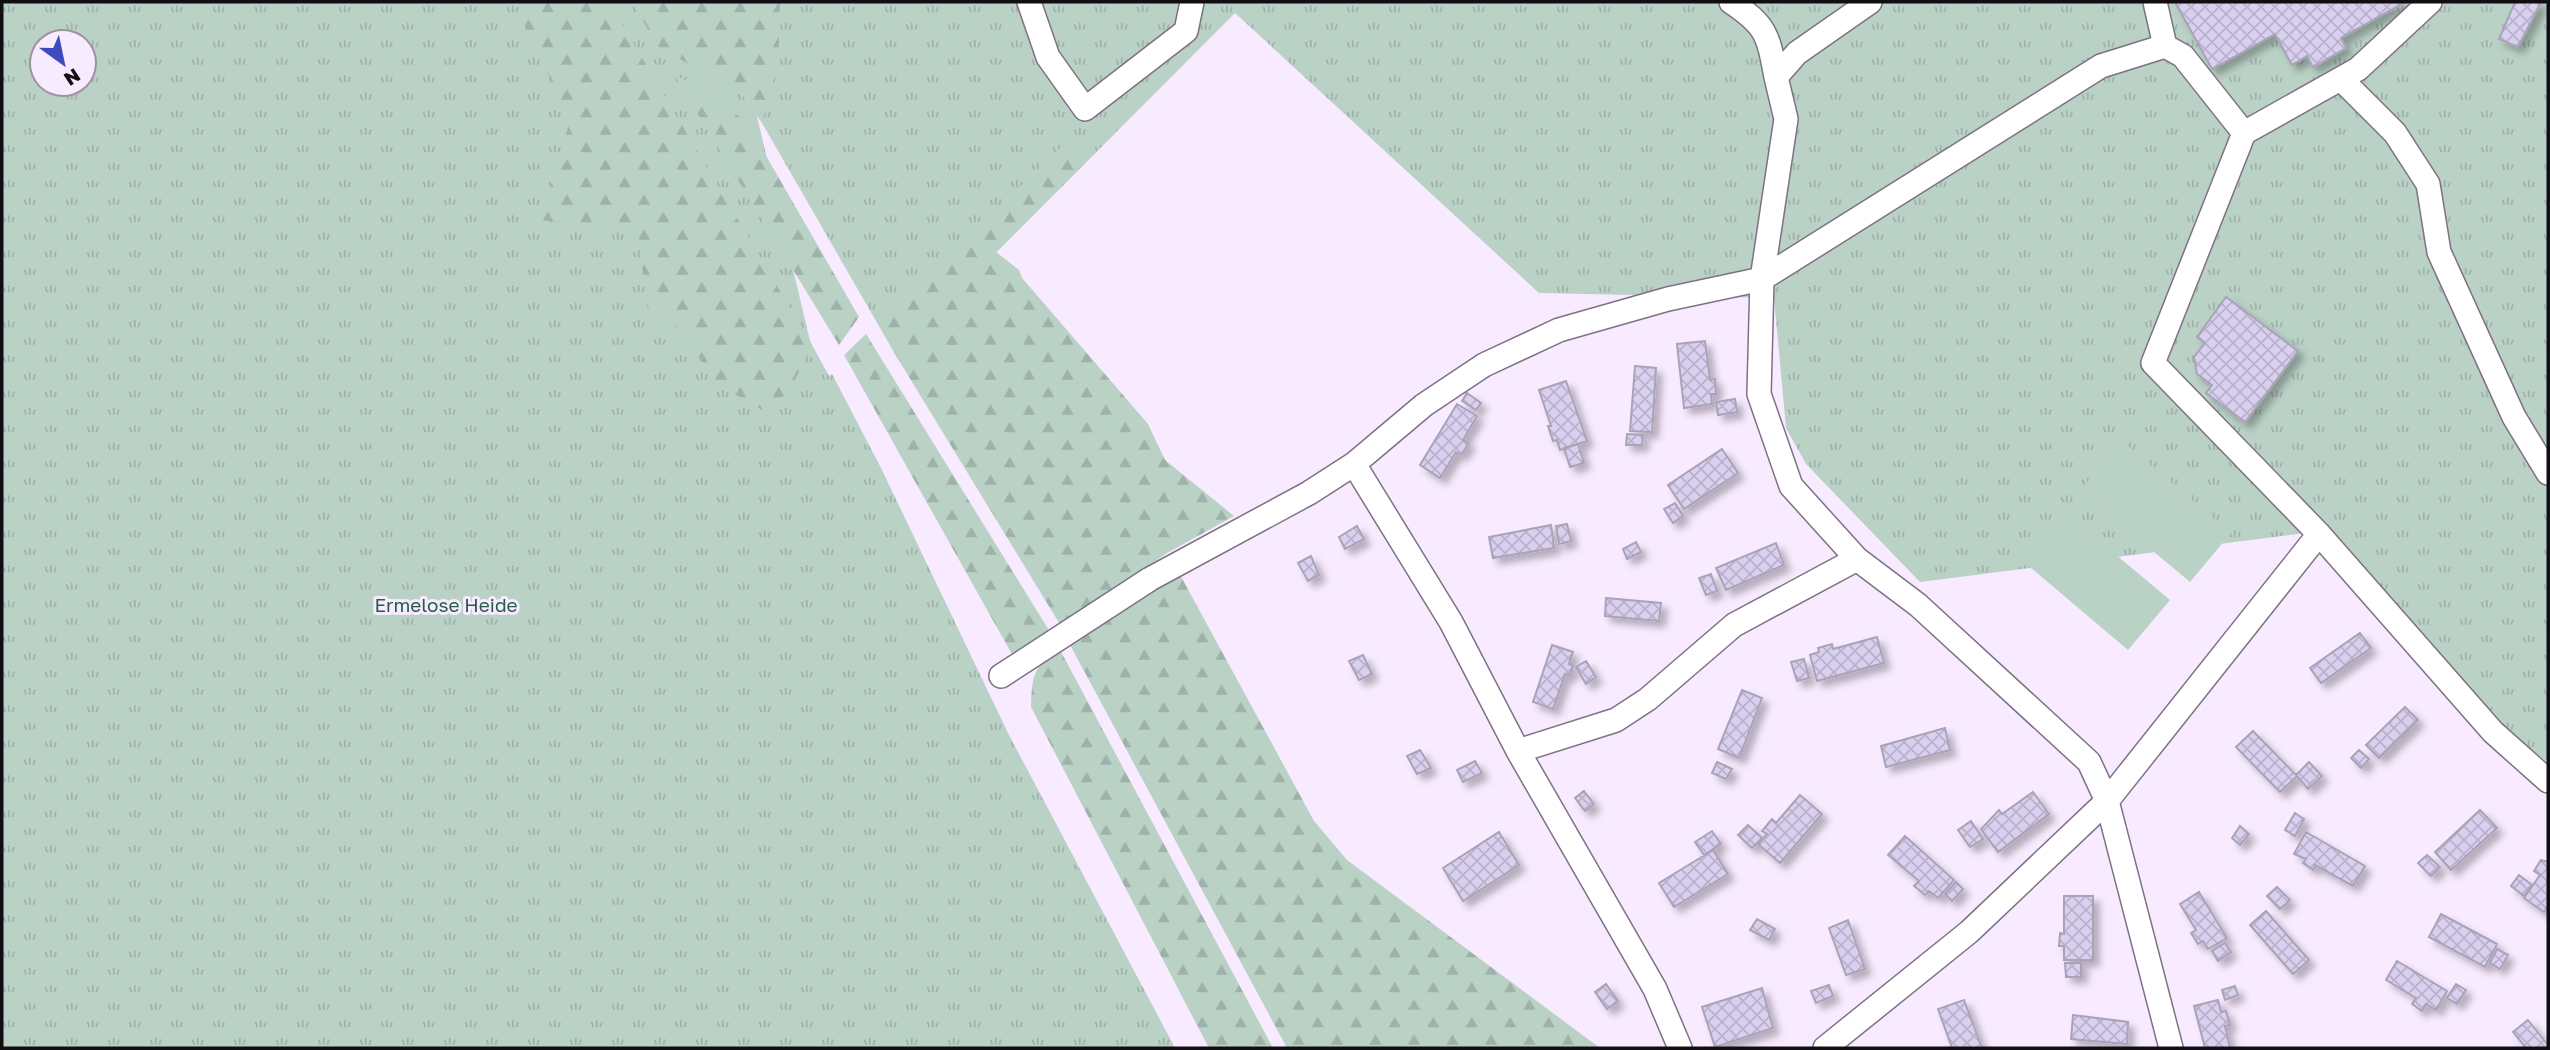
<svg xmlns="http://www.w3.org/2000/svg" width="2550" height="1050" viewBox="0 0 2550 1050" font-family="'Golos Text',sans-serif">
<defs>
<pattern id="grass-tufts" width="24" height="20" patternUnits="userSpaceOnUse" patternTransform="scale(1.75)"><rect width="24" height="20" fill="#bad1c6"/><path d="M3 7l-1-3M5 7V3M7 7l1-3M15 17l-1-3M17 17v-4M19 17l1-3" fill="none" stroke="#9fb2a9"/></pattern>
<pattern id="forest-firs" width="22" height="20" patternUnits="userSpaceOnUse" patternTransform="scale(1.75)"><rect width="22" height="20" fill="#bad1c6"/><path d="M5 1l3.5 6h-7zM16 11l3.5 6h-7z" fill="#9fb2a9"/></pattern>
<pattern id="building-cross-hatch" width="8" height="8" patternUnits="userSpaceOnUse" patternTransform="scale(1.75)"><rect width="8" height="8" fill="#d9d0ef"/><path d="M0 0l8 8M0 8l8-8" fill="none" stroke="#b9b1cc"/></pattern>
<filter id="shadow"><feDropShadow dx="6" dy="6" stdDeviation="3.5" flood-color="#0004"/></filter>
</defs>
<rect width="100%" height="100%" fill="#f8ebff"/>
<path fill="url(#grass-tufts)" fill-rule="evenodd" d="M2,2h759l-6,106 55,233 19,35 3,-2 48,92 129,269 166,313h-1173zM42,42h42v42h-42z
M768,2h1780v760l-41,-30 -185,-201 -402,51 -114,-118 -20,-36 -12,-130 -235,-5 -304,-280 -340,341 -133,-231z"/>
<path fill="url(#forest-firs)" d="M521,2h88l203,343 -23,47 -25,19 -35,-20 -17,-14 -36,-52 -29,-18 -9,-76 -97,-11 30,-103 -45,-85z
M633,2h147l-2,69 -16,52 -19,-27 -87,-51z
M672,72l74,49 113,196 -20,28z
M1062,146l22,17 -88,89 23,18 3,8 126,146 17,36 69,56 -67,37 -106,73 -166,-272 -14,-33z
M866,334l184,298 -37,24 -169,-301z
M1178,571l136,250 33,39 253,188h-313l-218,-405z
M1059,648l214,400h-64l-178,-341c1,-32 2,-39 28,-59z"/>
<path fill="#bad1c6" d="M2122,441l109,92 -41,49 -110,-92z
M2060,508l110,92 -42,50 -110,-93z"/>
<path fill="url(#building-cross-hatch)" stroke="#a9a3b8" stroke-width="2" filter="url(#shadow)" d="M2175,2h230l-64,36 5,10 -33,19 -6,-11 -15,9 -17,-31 -63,35z
M2515,2h26l-23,45 -19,-8z
M2226,297l72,54 -53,71 -39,-29 6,-8 -15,-11 -3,-17 11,-14 -8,-6z
M1705,341l5,39 5,-1 1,15h-5l1,10 -28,4 -7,-64z
M1635,366l21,2 -4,64 -22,-1z
M1566,381l21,60 -27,9 -3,-10 -4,1 -5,-15h3l-12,-36z
M1467,393l14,10 -5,7 -14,-9z
M1735,399l2,13 -19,3 -2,-13z
M1457,404l20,12 -14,24 6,3 -8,12 -5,-3 -16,26 -20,-13z
M1627,434l16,1 -1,10h-16z
M1578,444l6,19 -14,4 -6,-19z
M1722,449l16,24 -54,36 -16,-24z
M1675,503l8,13 -10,7 -9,-14z
M1567,524l4,17 -12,3 -3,-18z
M1551,525l3,23 -61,10 -4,-21z
M1357,526l7,13 -19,10 -6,-12z
M1636,542l5,10 -14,7 -4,-10z
M1776,543l8,22 -58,25 -10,-22z
M1311,556l8,19 -11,6 -10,-18z
M1711,574l6,17 -11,4 -7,-17z
M1606,598l55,5 -2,18 -54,-5z
M2360,633l11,15 -50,35 -11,-15z
M1877,637l7,26 -67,18 -7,-26 9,-3 -1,-4 14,-4 1,5z
M1552,645l21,7 -4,12 4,2 -4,10 -4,-2 -12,35 -20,-7z
M1363,655l9,19 -13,6 -10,-19z
M1804,659l5,19 -12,3 -6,-19z
M1586,661l10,16 -10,7 -10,-17z
M1742,690l20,8 -23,60 -21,-9z
M2405,707l13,13 -39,38 -13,-13z
M1945,728l5,22 -64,17 -5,-21z
M2253,731l44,45 -17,16 -44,-45z
M1420,750l11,18 -14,6 -10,-18z
M2359,750l10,9 -8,9 -10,-10z
M1475,761l7,12 -19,9 -6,-12z
M1717,762l15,7 -6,10 -14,-6z
M2309,762l13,14 -14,13 -12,-14z
M1584,791l10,13 -9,7 -10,-13z
M2033,792l16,22 -51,38 -17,-23 18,-19 3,4z
M1800,795l22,19 -42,49 -22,-19 9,-10 -5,-3 10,-12 4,4z
M2480,810l17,18 -46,42 -16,-18z
M2295,813l9,6 -9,17 -10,-6z
M1971,821l12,18 -13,8 -12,-17z
M1748,825l14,13 -10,10 -14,-13z
M2240,826l9,8 -9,11 -8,-7z
M1712,831l9,13 -17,11 -9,-13z
M1499,832l20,33 -56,36 -20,-33z
M2306,832l59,34 -12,20 -38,-21 -2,5 -10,-7 3,-4 -12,-5z
M1905,836l49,44 -16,18 -9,-7 -4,4 -11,-9 5,-5 -31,-26z
M1713,850l15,24 -54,33 -15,-24z
M2427,855l13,12 -9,9 -13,-13z
M2541,860l7,2v44l-4,6 -20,-14 16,-23 -6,-4z
M2519,875l13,10 -8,11 -13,-10z
M1956,882l7,7 -11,12 -7,-7z
M2277,887l13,13 -10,9 -13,-13z
M2199,892l28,46 -19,11 -5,-8 -5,3 -7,-11 5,-3 -16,-26z
M2064,896h29v64h-29v-14h-5l1,-13 4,1z
M2266,911l43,49 -16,14 -43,-49z
M2441,914l56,30 -12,23 -56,-30z
M1757,919l18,10 -6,11 -19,-10z
M1848,920l17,49 -19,6 -17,-47z
M2225,943l6,9 -13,9 -6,-10z
M2497,949l11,6 -8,14 -10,-6z
M2397,961l50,30 -11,19 -10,-6 -4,7 -10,-7 4,-6 -30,-18z
M2065,963h16v14h-15z
M1606,984l12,17 -11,8 -12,-17z
M2456,984l10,6 -9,14 -10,-6z
M1829,985l4,11 -17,7 -5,-12z
M2235,986l3,9 -13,5 -3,-10z
M1762,988l11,40 -58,19 -13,-40z
M1964,1000l18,48h-30l-14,-39z
M2218,1000l3,12 5,-1 4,14 -5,1 5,22h-25l-11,-42z
M2073,1015l55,7 -1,22 -56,-5z
M2528,1020l20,25v3h-22l-13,-16z"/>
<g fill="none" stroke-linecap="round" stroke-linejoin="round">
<g stroke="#7d7183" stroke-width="26">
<path id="lane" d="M1029,2l19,55 37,52 101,-78 6,-29
M1731,2c36,24 37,33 45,75
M1870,2l-73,51 -21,24 10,42 -24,160 -3,115 32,92 66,73 61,46 171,157 18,39 64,247
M2155,2l10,44
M2430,2l-72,67 -114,64 -91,230 166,171 174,198 55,49
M2341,79l54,54 33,51 11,68 75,165 34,56
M1354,464l97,158 67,129 137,238 25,59
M1001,676l149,-97 159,-86 45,-29 70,-59 60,-40 75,-35 109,-31 94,-20 339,-213 64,-20 18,10 61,77
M1518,751l98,-31 32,-21 86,-74 123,-66
M1825,1048l144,-116 138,-131 212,-267"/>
</g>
<use href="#lane" stroke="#fff" stroke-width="23"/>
</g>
<g text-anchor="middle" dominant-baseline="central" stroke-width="6" stroke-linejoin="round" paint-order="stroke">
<g font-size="19" fill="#225e47" stroke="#f8ebff">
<text x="446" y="604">Ermelose Heide</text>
</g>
</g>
<rect width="2550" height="1050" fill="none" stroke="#110d13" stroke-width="7"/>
<g transform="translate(63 63) rotate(147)"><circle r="33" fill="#f8ebff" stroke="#9c92a1" stroke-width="2"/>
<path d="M0-5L12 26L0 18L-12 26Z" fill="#3d4bbf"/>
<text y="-10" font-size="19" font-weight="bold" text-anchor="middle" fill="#110d13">N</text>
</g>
</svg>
